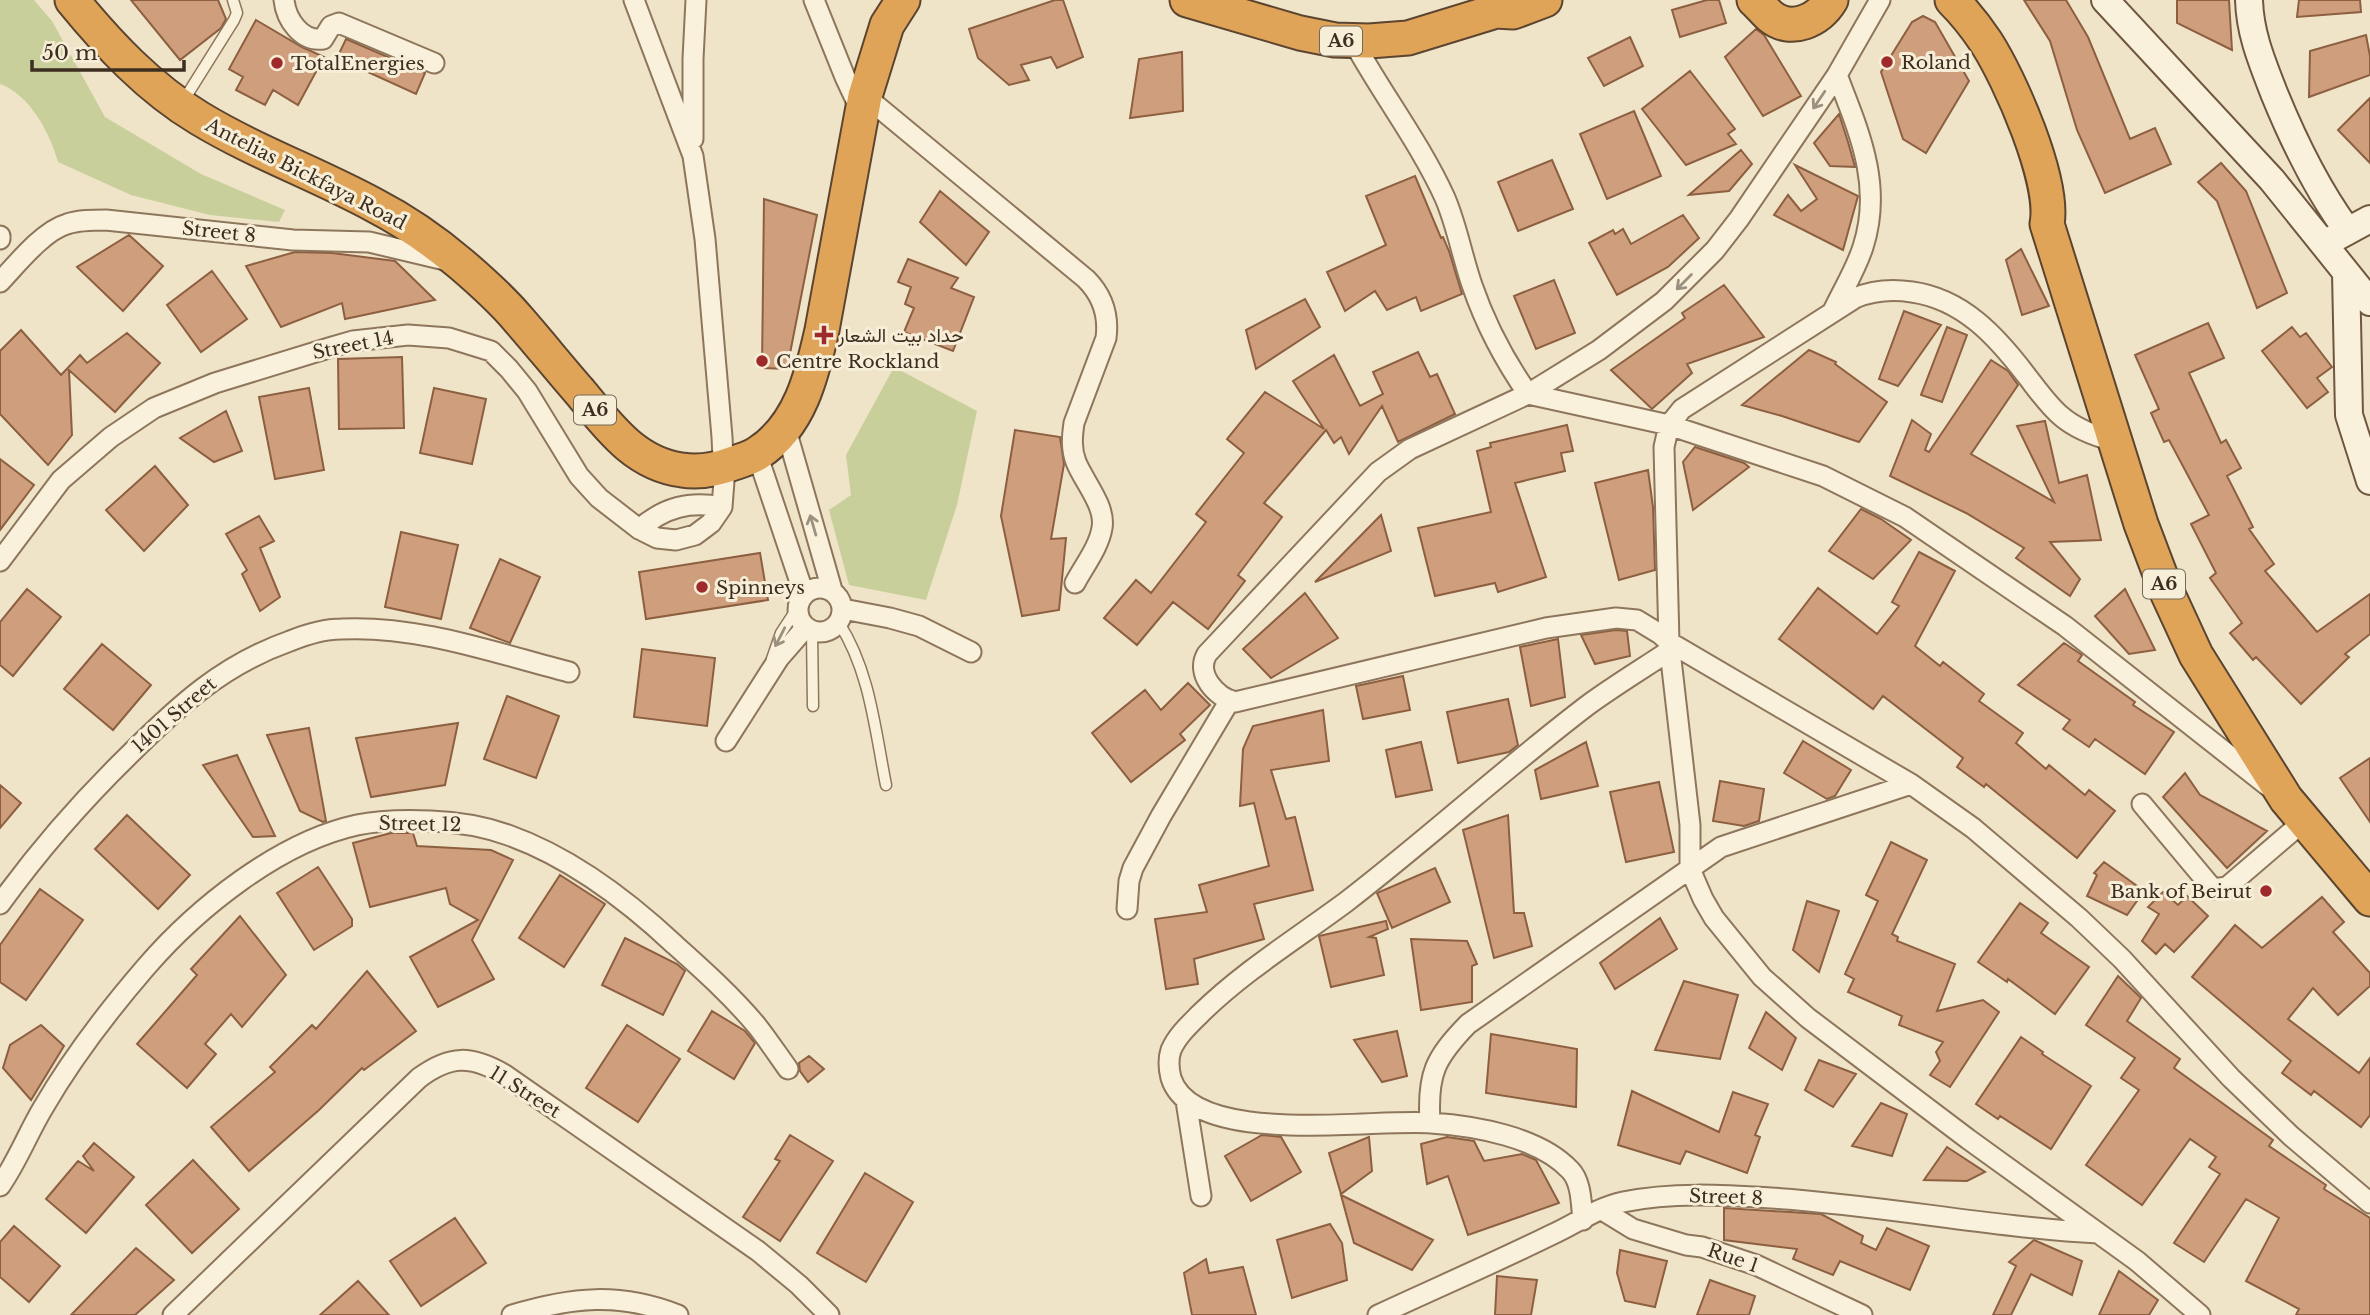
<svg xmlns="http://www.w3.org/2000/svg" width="2370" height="1315" viewBox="0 0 2370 1315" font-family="'Libre Baskerville',Vazirmatn,serif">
<rect width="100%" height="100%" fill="#f0e4c8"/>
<path fill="#c9cf9b" d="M0,0h34l18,21 53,96 96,57 84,36 -6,12 -69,-7 -79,-20 -73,-33c-8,-29 -28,-67 -58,-78z
M894,367l83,44 -20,94 -31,95 -77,-15 -20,-75 22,-15 -5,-40z"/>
<path fill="#cf9f7d" stroke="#8d5f41" stroke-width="2" d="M131,0h87l8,19 -5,9 -41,32z
M1055,0h8l20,57 -26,11 -6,-11 -30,8 8,15 -20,5 -31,-27 -9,-29z
M1707,0h12l7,23 -46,14 -8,-27z
M2024,0h42l22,37 42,102 25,-11 16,36 -66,29 -28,-63 -27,-89z
M2177,0h52l3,50 -55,-27z
M2299,0h61l1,12 -64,5z
M1923,16l12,6 34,59 -43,72 -23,-14 -22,-67 31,-50z
M256,20l46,27 22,10 -26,48 -25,-15 -8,15 -29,-15 7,-13 -14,-8z
M1756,29l8,6 37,61 -38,20 -38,-59z
M2366,35l4,21v19l-61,22 1,-46z
M1630,37l13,29 -39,20 -16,-28z
M346,39l79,34 -9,21 -79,-36z
M1182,52l1,59 -53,7 9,-59z
M1690,71l45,58 -7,5 8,10 -50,21 -44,-56z
M2370,98v65l-32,-33z
M1634,111l27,65 -54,23 -27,-65z
M1839,114l9,28 7,25 -25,-1 -16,-23z
M1741,150l11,14 -23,27 -40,4z
M1552,160l21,49 -55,22 -20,-49z
M2221,163l25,28 41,102 -30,15 -40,-107 -19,-19z
M1795,165l63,31 -15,54 -69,-35 14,-20 13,16 16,-12z
M1415,176l26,62 2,-1 6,14 13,43 -41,17 -5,-14 -29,13 -12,-19 -30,20 -18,-39 59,-27 -20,-49z
M940,191l49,41 -23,33 -46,-43z
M764,199l53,16 -30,154 -25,-1z
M1683,215l16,23 -31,29 -51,28 -28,-52 24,-13 2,4 8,-5 8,15z
M129,235l34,31 -40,45 -46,-44z
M2021,249l28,57 -27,9 -16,-55z
M295,252l37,1 63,8 40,39 -90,19 -3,-16 -61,24 -35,-61z
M908,259l50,19 -7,10 23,9 -21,54 -49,-19 10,-24 -9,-4 6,-17 -13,-5z
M212,271l35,48 -46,33 -34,-47z
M1554,280l21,53 -39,16 -22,-53z
M1724,285l40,52 -77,27 5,9 -40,36 -41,-39 74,-52 -3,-5z
M1305,299l15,28 -64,42 -10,-39z
M1904,311l37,14 -43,61 -19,-7z
M2208,323l16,35 -35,15 32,70 5,-3 15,28 -14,8 26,51 -4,2 25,35 -9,7 52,61 53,-38v40l-25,20 4,3 -48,47 -45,-47 -3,3 -23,-27 12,-10 -32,-45 6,-5 -25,-49 18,-9 -40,-75 -5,2 -13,-29 8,-4 -24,-54z
M1947,327l20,8 -25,67 -21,-7z
M2292,327l8,10 6,-4 26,34 -15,11 11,14 -21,16 -45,-57z
M21,330l40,45 19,-20 7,8 40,-30 33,30 -45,49 -46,-42 3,65 -24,30 -48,-51v-63z
M1809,350l27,12 -1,2 52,38 -28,40 -77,-26 -40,-11z
M1418,352l12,25 7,-3 18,40 -57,28 -16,-36 -33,48 -8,-17 -7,6 -8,-13 -62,73 18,14 -44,58 7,6 -37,48 -35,-27 -36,43 -33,-27 32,-38 15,13 55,-71 -10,-8 48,-61 -17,-14 38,-47 59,37 -31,-48 41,-26 26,51 23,-12 -10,-22z
M402,357l2,71 -65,1 -1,-70z
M1991,360l17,11 10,14 -47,69 83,48 -37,-76 28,-5 14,62 28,-8 14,65 -51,2 30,37 -10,17 -54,-38 8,-10 -58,-35 -76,-37 22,-56 19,14 -6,16 4,2z
M309,388l15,82 -49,9 -16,-82z
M434,388l52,11 -14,65 -52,-11z
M226,411l16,40 -28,11 -34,-24z
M1567,425l6,26 -12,2 4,18 -50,12 31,94 -48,15 -3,-9 -60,13 -17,-68 73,-16 -14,-61 14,-4 -1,-4z
M1015,430l45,7 4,27 -13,75 15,-1 -7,72 -37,6 -21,-100z
M1695,447l49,16 5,4 -56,43 -10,-48z
M0,459l34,26 -34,45z
M155,466l33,39 -44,46 -38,-41z
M1648,470l5,37 2,63 -36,10 -24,-97z
M1861,509l20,10 30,21 -38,39 -44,-28z
M1381,515l10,36 -76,31z
M259,516l15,25 -14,7 20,49 -20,14 -18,-37 5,-4 -21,-36z
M401,532l57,13 -17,74 -56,-12z
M1919,552l36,19 -40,75 25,20 3,-4 41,32 -5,7 44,32 -7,10 30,26 3,-4 36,30 4,-5 26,21 -38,47 -91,-74 -2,3 -27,-20 6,-9 -80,-62 -10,13 -94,-70 39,-51 59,46 22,-28 -7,-4z
M760,553l8,47 -122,19 -7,-47z
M500,559l40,18 -30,66 -40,-15z
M27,589l34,28 -48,59 -13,-11v-43z
M2125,589l30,61 -26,4 -34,-38z
M1305,593l33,45 -67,40 -28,-29z
M1616,630l11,1 3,25 -35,8 -14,-29z
M1558,639l7,58 -34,9 -11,-59z
M2064,643l18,12 -4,6 57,41 -2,3 41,27 -29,42 -50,-35 -6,8 -26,-18 7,-9 -52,-35z
M102,644l49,41 -38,45 -49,-41z
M642,649l73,9 -8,68 -73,-9z
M1403,676l7,34 -47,9 -7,-33z
M1188,683l22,22 -30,29 5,6 -54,42 -39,-49 53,-43 16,20z
M507,696l52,20 -23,62 -52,-19z
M1508,699l10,46 -9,7 -51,11 -11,-51z
M1323,710l6,51 -58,9 15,49 9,-2 18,73 -59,14 10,35 -70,20 4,25 -32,5 -11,-70 52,-7 -8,-27 70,-19 -15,-63 -14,3 3,-57 10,-23z
M458,723l-13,62 -74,12 -15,-59z
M309,728l17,93 -3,1 -23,-11 -33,-76z
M1803,741l48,29 -16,26 -8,3 -43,-26z
M1421,742l11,48 -36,7 -10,-47z
M1586,742l12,44 -57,13 -6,-29z
M237,755l38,81 -22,1 -50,-72z
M2370,758v64l-30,-44z
M2185,773l15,22 67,36 -40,37 -64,-71z
M1720,781l44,8 -5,32 -15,5 -31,-5z
M1659,782l15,70 -48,10 -16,-70z
M0,785l21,18 -21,25z
M127,815l63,60 -32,34 -63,-60z
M1508,815l6,98h10l8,33 -38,12 -31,-128z
M391,833h22l4,13 74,4 22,10 -41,80 22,39 -56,28 -28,-50 68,-37 -28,-16 -4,-16 -76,19 -17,-64z
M1891,842l36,18 -35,74 6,3 -1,4 58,23 -18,47 46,-11 16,12 -49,75 -20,-12 10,-14 -4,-9 7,-10 -44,-17 3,-9 -54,-24 6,-13 -9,-5 33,-73 -12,-6z
M2104,862l40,29 -17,24 -40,-19 10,-21 -3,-2z
M318,867l34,52v7l-38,24 -37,-57z
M1435,868l15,34 -58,26 -15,-35z
M560,875l45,29 -41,63 -45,-29z
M40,889l43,31 -57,80 -26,-18v-37z
M2163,892l15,13 9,-9 21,20 -34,36 -9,-8 -9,10 -14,-13 17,-27 -11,-7z
M2322,897l22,25 -11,10 37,41v13l-32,29 -25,-27 -25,31 71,54 11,-15v57l-9,12 -47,-36 -3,4 -29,-22 9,-12 -99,-84 43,-52 27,23z
M1807,901l32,10 -20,61 -26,-22z
M2020,903l28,20 -7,10 48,34 -34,47 -47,-35 -1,3 -29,-20z
M240,916l46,59 -44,52 -11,-13 -26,30 11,10 -29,34 -50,-44 60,-69 -6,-6z
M1660,918l17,31 -62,40 -15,-26z
M1386,921l2,8 -19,8 7,1 8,37 -53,12 -12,-51z
M625,938l52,26 8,7 -22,44 -61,-30z
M1411,939l56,2 10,23 -5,2v36l-51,8z
M367,971l49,60 -52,39 -2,-2 -43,42 -70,61 -38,-44 64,-55 -5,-5 42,-42 4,4z
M2118,976l23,22 -14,23 53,38 -6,9 99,72 -4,6 57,39 -2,4 46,29v97h-74l3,-6 -53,-28 33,-63 -33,-19 -42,63 -30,-19 46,-69 -11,-7 7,-10 -26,-18 -48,66 -56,-40 53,-75 -18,-12 14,-20 -49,-33z
M1684,981l54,14 -18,64 -65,-9z
M712,1011l33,20 10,12 -21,36 -46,-28z
M1766,1012l30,26 -14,32 -33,-22z
M41,1025l23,21 -33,54 -28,-32 7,-23z
M627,1025l53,34 -42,63 -52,-34z
M1397,1031l10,45 -25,6 -28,-42z
M1491,1034l86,15 -1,58 -90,-14z
M2021,1037l22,15 -1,2 49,32 -40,63 -51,-33 -2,3 -22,-15z
M809,1056l15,13 -16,13 -8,-11 -1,-8z
M1819,1060l37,14 -23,33 -28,-17z
M1632,1091l87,41 14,-40 35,12 -13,31 5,2 -13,36 -61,-22 -6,13 -62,-19z
M1881,1103l26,11 -15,42 -40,-10z
M790,1135l43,26 -53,80 -37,-24 37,-56 -5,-2z
M1262,1135l19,2 20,35 -50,29 -26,-45z
M1369,1137l3,34 -31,23 -12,-41z
M1447,1137l27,4 10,20 38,-7 14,6 23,43 -91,32 -20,-59 -21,8 -6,-40z
M94,1143l40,34 -48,56 -40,-34 32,-38 16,10 -11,-15z
M1947,1147l38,25 -18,9 -43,-1z
M193,1160l46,49 -47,44 -46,-48z
M865,1173l48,29 -47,80 -49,-29z
M1341,1195l92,45 -21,30 -58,-27z
M1724,1208l97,6 42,22 -2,7 15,7 11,-22 42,18 -19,44 -70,-29 -7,14 -40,-16 4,-10 -73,-9z
M455,1218l31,45 -65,43 -31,-45z
M1330,1224l12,19 5,37 -55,18 -15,-58z
M14,1226l46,40 -31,36 -29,-25v-35z
M2034,1240l48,21 -10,34 -41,-21 -20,41h-18l23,-49 -7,-4z
M136,1248l38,32 -39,35h-64z
M1620,1250l47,11 -12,46 -30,-6 -8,-28z
M1206,1259l3,14 34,-6 13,48h-64l-8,-42z
M2119,1271l39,29 -9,15h-50z
M1497,1276l40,4 -6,35h-36z
M1710,1280l45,16 -6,19h-52z
M358,1281l31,34h-69z"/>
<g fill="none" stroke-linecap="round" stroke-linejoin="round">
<g stroke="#8d765c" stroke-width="13">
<path id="lane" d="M182,103l52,-83 3,-7 -4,-13
M839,623c31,48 36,107 47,162
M812,631l1,75
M772,659l9,-26 17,-26"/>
</g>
<g stroke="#8d765c" stroke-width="23">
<path id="street" d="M284,0c2,19 17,42 39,39l8,-13 8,-3 95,40
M814,0l31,77 16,34
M1880,0l-43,75 -98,144 -24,31 -51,51 -65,49 -71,44 -118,55 -32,23 -171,182c-12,20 9,43 28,48l311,-74 70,-10 21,2 23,14 9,8 242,142 62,44 106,90 43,41 109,119 60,58 79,67
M1353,41c29,53 67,102 92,157 12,28 17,58 27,87 13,38 33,76 56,109l141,31 30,10 124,41 82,41 160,109 203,160
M865,96l221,183c17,17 23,36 20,59l-32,85c-2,14 -3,26 2,39 8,20 30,44 26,66 -3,19 -18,38 -27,55
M693,139v-80l3,-59
M0,236v3
M0,282c17,-18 43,-51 67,-58 12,-4 26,-4 39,-4l187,20 76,2 76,18
M1833,311c10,-21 23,-42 30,-64 20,-62 -4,-115 -26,-172
M785,426l47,164
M2114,441c-19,-5 -38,-12 -53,-25 -13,-11 -24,-27 -35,-41 -29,-38 -63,-76 -114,-83 -20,-3 -38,-2 -57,6l-173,111 -13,16 -5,22 5,195 21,183v44l13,30 11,19 48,59 46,41 160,121 169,122 63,54
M757,454l47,140
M639,529c26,-22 50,-28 83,-22
M0,561l61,-81 50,-43 43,-29 61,-25 117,-36 21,-6 55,-6 41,3 42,13 18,18 18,22 52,85 20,22 40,31 18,9 19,2 19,-5 16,-12 11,-16 2,-26 -2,-44 -17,-198 -12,-83 -59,-156
M798 610a22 22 0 1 1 44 0a22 22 0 1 1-44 0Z
M843,609l47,9 29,8 52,26
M726,741l53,-83 27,-31
M2142,804l71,85 14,-2 77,-66
M0,904c39,-54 81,-102 128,-148 50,-50 94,-91 162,-115 15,-6 34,-12 51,-12 77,-4 154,24 228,43
M1127,909l2,-28 4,-13 28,-52 69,-116
M1186,1101l15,95
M1430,1122c-3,-48 5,-64 38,-98l253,-177 190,-63
M0,1186c17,-24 28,-53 43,-78 29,-50 65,-97 103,-141 51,-59 133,-125 211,-142 24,-5 50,-5 74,-4 26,1 52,5 77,14 62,22 119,65 167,110 28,25 58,52 82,81 11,14 21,29 31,43
M1602,1210l31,19 53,16 16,2 54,18 106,50
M1583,1220c-2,-15 -1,-38 -13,-50 -31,-33 -94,-44 -139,-47 -57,-5 -238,25 -260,-45 -2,-8 -3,-19 0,-28 6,-14 18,-25 29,-36 44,-43 96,-75 146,-112 82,-63 159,-134 242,-197 26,-19 54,-36 81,-54
M173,1315l246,-237c31,-23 52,-23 86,-3l253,176 41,34 30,30
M512,1315c60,-18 107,-23 166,0
M1378,1315c58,-27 116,-52 173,-80 23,-10 47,-28 72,-33 49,-10 99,-7 148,-4 110,7 218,29 327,35"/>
</g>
<g stroke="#6f573f" stroke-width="30">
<path id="secondary" d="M2105,0l167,180 98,122
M2249,0c1,34 13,62 25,93 20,49 42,95 73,137
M2333,239l37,-20
M2346,273l3,142 21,66"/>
</g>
<g stroke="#5b4430" stroke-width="37">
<path id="highway" d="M72,0c36,44 77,88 127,118 56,34 118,56 175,87 31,16 61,37 87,59 21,18 40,35 57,55 21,24 41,49 62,73 28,34 55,72 102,78 17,3 36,-1 52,-7 8,-3 17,-5 24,-10 42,-27 54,-78 64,-123l43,-234 22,-71 16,-25
M1187,0l113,33 35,7 34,1 39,-3 88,-27 17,1 32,-12
M1754,0c6,5 10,11 16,16 21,18 49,4 61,-16
M1952,0c13,13 24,27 34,42 24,37 69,139 61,182l94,300 25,66 30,65 90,144 84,100"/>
</g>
<use href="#lane" stroke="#faf1dc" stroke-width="10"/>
<use href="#street" stroke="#faf1dc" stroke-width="19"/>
<use href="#secondary" stroke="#faf1dc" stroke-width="26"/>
<use href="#highway" stroke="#e0a458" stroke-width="33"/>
</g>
<defs><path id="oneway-shaft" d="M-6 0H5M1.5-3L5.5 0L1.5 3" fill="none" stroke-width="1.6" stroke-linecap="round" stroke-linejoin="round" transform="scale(1.75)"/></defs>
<g stroke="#9c907e">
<use href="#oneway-shaft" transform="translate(1819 100) rotate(124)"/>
<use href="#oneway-shaft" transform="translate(1684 282) rotate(135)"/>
<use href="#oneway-shaft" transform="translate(813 525) rotate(-106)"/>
<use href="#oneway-shaft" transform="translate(780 637) rotate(117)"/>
</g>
<g fill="#9e2a2b" stroke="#f7eed8" stroke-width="2.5">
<circle cx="1887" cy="62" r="7"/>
<circle cx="277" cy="63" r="7"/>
<path d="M820.5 324.5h7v7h7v7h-7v7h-7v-7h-7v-7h7z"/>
<circle cx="762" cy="361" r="7"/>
<circle cx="702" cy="587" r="7"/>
<circle cx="2266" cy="891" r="7"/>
</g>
<g text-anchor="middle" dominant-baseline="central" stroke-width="6" stroke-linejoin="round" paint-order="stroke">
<g fill="#f7eed8" stroke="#756857" stroke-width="2">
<rect x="1320" y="26.5" width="42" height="29" rx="5"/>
<rect x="574" y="395.5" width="42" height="29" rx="5"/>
<rect x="2143" y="569.5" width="42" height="29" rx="5"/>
</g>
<g font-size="18" font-weight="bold" fill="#3d2e20">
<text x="1341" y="41">A6</text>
<text x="595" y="410">A6</text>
<text x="2164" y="584">A6</text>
</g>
<g font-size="19" fill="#3d2e20" stroke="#f7eed8" text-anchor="start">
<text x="1901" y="62">Roland</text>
<text x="291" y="63">TotalEnergies</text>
<text x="838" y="335">حداد بيت الشعار</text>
<text x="776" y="361">Centre Rockland</text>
<text x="716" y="587">Spinneys</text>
<text x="2252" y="891" text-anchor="end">Bank of Beirut</text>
</g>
<g font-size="19" fill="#3d2e20" stroke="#f7eed8">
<text transform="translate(306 174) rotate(27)">Antelias Bickfaya Road</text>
<text transform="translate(219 232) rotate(6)">Street 8</text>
<text transform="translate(353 345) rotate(-11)">Street 14</text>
<text transform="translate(174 715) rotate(-41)">1401 Street</text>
<text transform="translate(420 824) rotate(1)">Street 12</text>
<text transform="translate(525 1092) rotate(32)">11 Street</text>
<text transform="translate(1726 1197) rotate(2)">Street 8</text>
<text transform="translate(1733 1258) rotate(19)">Rue 1</text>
</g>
</g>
<path d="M32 60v10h152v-10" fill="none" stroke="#3d2e20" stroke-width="3.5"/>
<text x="42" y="60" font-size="21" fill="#3d2e20" stroke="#f7eed8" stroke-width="5" paint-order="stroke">50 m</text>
</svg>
